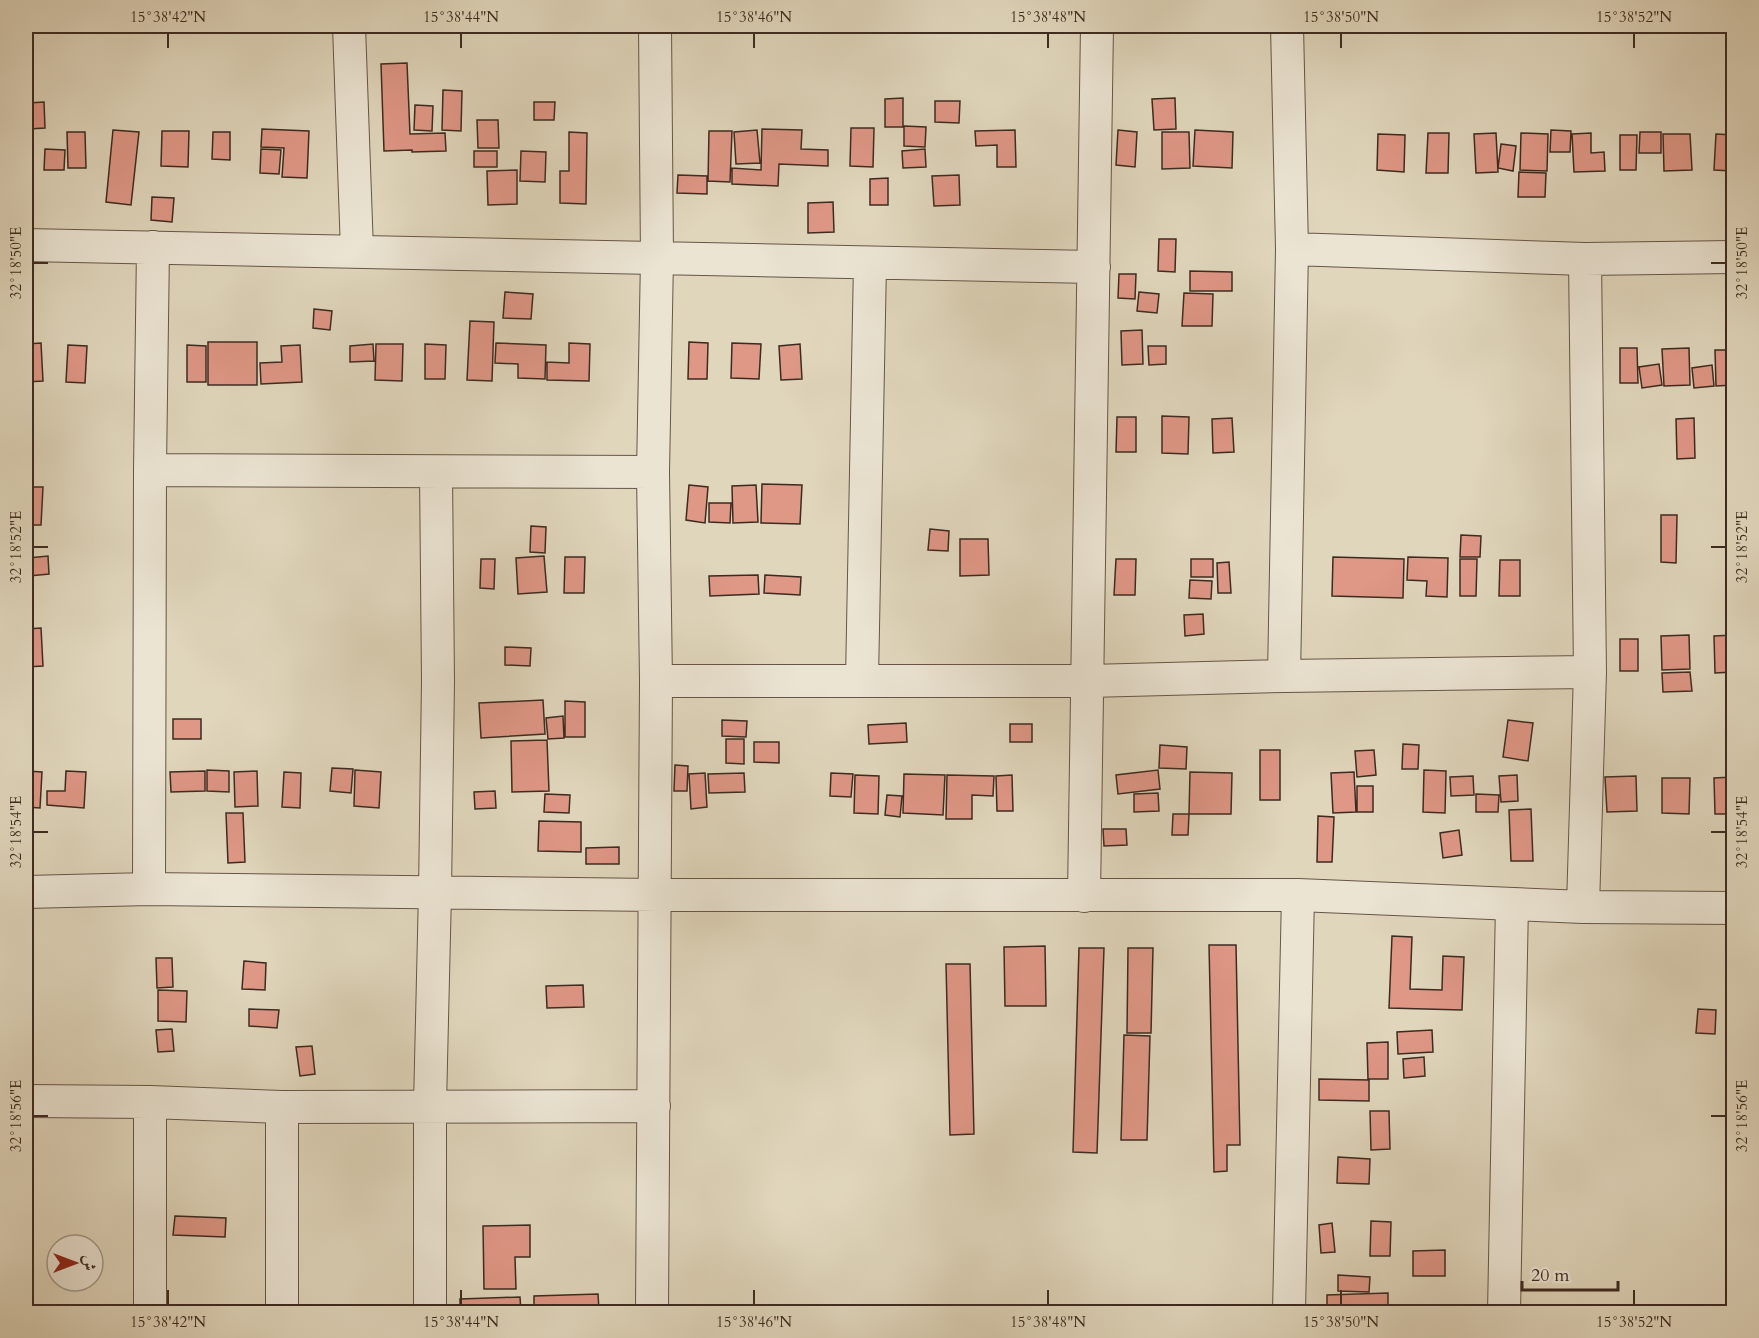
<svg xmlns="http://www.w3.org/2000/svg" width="1759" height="1338" viewBox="0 0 1759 1338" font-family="Cardo,Amiri,serif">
<rect width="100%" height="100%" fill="#e0d6bc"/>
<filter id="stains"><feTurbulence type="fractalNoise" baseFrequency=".00333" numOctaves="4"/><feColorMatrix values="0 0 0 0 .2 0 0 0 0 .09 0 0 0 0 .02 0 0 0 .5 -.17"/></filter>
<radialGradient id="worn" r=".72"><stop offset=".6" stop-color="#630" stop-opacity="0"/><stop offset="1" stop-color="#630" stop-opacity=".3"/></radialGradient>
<path fill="#df9786" stroke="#3d2b20" stroke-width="1.5" d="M407,63l3,71 35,-1 1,18 -34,1v-2l-28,1 -3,-87z
M443,90l19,1 -1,40 -19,-1z
M903,98v29h-18v-28z
M1175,98l1,31 -22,1 -2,-31z
M935,101h25l-1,22 -24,-1z
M44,102l1,26 -16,1 -1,-26z
M534,102h21l-1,18h-20z
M415,105l18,1 -1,25 -18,-1z
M477,120h21l1,28h-21z
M904,126l22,1 -1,20 -21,-1z
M851,128h23l-1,39 -23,-1z
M262,129l47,2 -2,47 -25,-1 2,-29 -23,-1z
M762,129l40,1 -1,19 27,1v16l-49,-2 -1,22 -46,-2v-16l29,2z
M113,130l26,2 -8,73 -25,-3z
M757,130l3,33 -24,1 -2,-32z
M1015,130l1,37h-19v-22l-21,1 -1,-15z
M1118,130l19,2 -2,35 -19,-2z
M1195,130l38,2 -1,36 -39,-2z
M1551,130l20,1 -1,21h-20z
M162,131h27l-1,36 -27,-1z
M709,131h23l-2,51 -22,-1z
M67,132h18l1,36h-18z
M213,132h17v28l-18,-1z
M569,132l18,1 -1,71 -26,-1v-32h9z
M1162,132h27l1,36 -28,1z
M1640,132h21v21h-22z
M1428,133h21l-1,40h-22z
M1496,133l2,39 -22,1 -2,-39z
M1521,133l27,1 -1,37 -27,-1z
M1591,133v20l13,-1 1,19 -31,1 -2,-38z
M1378,134l27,1 -1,37 -27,-2z
M1663,134h27l2,36 -28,1z
M1716,134l18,1 -2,36 -18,-1z
M1620,135h17l-1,35h-16z
M1501,144l15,2 -3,25 -15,-3z
M45,149l20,1 -1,20h-20z
M261,149l20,1 -2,24 -19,-1z
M925,149l1,18 -23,1 -1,-17z
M474,151h23v16h-23z
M521,151l25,1 -1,30 -25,-1z
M26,170h2l1,22h-3z
M517,170v34l-29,1 -1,-34z
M1519,172l27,1 -1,24h-27z
M678,175l29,1v18l-30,-1z
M959,175l1,30 -26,1 -2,-30z
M888,178v27h-18v-26z
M1731,188h3v34l-7,-1z
M152,197l22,1 -2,24 -21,-2z
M833,202l1,30 -26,1v-30z
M1159,239h17l-1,33 -17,-1z
M1190,271l42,1v19h-42z
M1119,274h17l-1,25 -17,-1z
M505,292l28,2 -2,25 -28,-1z
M1139,292l20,2 -2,19 -20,-2z
M1184,293l29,1 -1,32h-30z
M314,309l18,2 -2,19 -17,-2z
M470,321l24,1 -2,59 -25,-1z
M1142,330l1,34 -21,1 -1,-34z
M208,342h49v43h-49z
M689,342l19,1 -1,36h-19z
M41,343l2,38 -17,1v-38z
M496,343l50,2 -1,34 -27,-1v-14l-23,-1z
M569,343l21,1 -1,37 -42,-1v-18l22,1z
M732,343l29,1 -2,35 -28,-1z
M373,344l1,17 -24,1v-16z
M376,344h27l-1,37 -27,-1z
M425,344l21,1 -1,34h-20z
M800,344l2,35 -21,1 -2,-34z
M68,345l19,1 -2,37 -19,-1z
M187,345l19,1v36h-19z
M300,345l2,37 -41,2 -1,-21 22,-1 -1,-16z
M1148,346h18v18l-17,1z
M1620,348h17l1,35h-18z
M1689,348l1,37 -26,1 -2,-37z
M1715,350h19v35l-18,1z
M1659,364l3,21 -20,3 -3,-21z
M1712,365l2,21 -20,2 -2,-20z
M1162,416l27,1 -1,37 -26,-1z
M1117,417h19v35h-20z
M1232,418l2,34 -21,1 -1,-34z
M1694,418l1,40 -18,1 -1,-40z
M762,484l40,1 -2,39 -39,-1z
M689,485l19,2 -3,36 -19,-3z
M756,485l2,37 -25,1 -1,-37z
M26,487h17l-2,38h-15z
M709,503h22l-1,20 -21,-1z
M1661,515h16l-1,48 -15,-1z
M531,526l15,1 -1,26 -15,-1z
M930,529l19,2 -1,20 -20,-1z
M1461,535l20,1 -1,21h-20z
M960,539h28l1,36 -29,1z
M48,556l1,18 -20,2 -1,-18z
M544,556l3,36 -29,2 -2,-36z
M565,557h20l-1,36h-20z
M1333,557l71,2 -1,39 -71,-2z
M1408,557l40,1 -1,39 -21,-1 1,-15 -20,-1z
M481,559h14l-1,30 -14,-1z
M1116,559h20l-1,36h-21z
M1191,559h22v18h-22z
M1460,559h17l-1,37h-16z
M1500,560h20v36h-21z
M1229,562l2,31h-13l-1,-30z
M758,575l1,19 -49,2 -1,-20z
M765,575l36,2 -1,18 -36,-2z
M1190,580l22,1 -1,18 -22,-1z
M1203,614l1,20 -19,2 -1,-21z
M41,628l2,38 -17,1v-38z
M1689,635l1,34 -28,1 -1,-34z
M1733,635l1,37 -19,1 -1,-37z
M1620,639h18v32h-18z
M505,647l26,1 -1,18 -25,-1z
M1690,672l2,19 -29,1 -1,-19z
M543,700l2,34 -64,4 -2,-35z
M565,701l20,1v35h-20z
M563,716l1,22 -16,1 -2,-21z
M173,719h28v20h-28z
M722,720l25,1 -1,16 -24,-1z
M1508,720l25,3 -5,38 -25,-4z
M906,723l1,19 -38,2 -1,-19z
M1010,724h22v18h-22z
M726,739h18v25l-18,-1z
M547,740l2,51 -37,1 -1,-51z
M754,742h25v21l-25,-1z
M1403,744l16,1 -1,24h-16z
M1160,745l27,2 -1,22 -27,-1z
M1260,750h20v50h-20z
M1374,750l2,25 -19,2 -2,-26z
M675,765l13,1 -1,25h-13z
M332,768l21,1 -2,24 -21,-2z
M207,770l22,1v21l-22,-1z
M355,770l26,2 -2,36 -25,-2z
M1158,770l2,19 -42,5 -2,-19z
M1424,770l22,1 -1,42 -22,-1z
M26,771l16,1 -2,36 -14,-1z
M66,771l20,1 -2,36 -37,-3v-14h18z
M205,771v20l-34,1 -1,-20z
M257,771l1,35 -23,1 -1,-35z
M284,772l17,1 -1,35 -18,-1z
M1190,772l42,1 -1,41h-42z
M1354,772l2,40 -23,1 -2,-40z
M705,773l2,34 -16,2 -2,-35z
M744,773l1,19 -36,1 -1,-19z
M831,773l22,1 -2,23 -21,-1z
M904,774l41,1 -2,40 -40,-2z
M855,775l24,1 -1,38 -24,-1z
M947,775l47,1 -1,20 -21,-1v24h-26z
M1012,775l1,36h-16l-1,-35z
M1517,775l1,26 -17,1 -2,-26z
M1473,776l1,19 -23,1 -1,-19z
M1636,776l1,35 -30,1 -2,-35z
M1733,777l1,37h-19l-1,-36z
M1662,778h28l-1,36 -27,-1z
M1357,786h16v26h-16z
M495,791l1,17 -21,1 -1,-17z
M1158,793l1,18 -25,1v-18z
M545,794l25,1 -1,18 -25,-1z
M1476,794l23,1 -1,17h-22z
M887,795l15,1 -2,21 -15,-2z
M1531,809l2,52h-22l-2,-51z
M226,813h17l2,49 -17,1z
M1173,814h16l-1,21h-16z
M1318,816l16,1 -2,45h-15z
M539,821l42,1v30l-43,-1z
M1103,829h23l1,16 -23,1z
M1459,830l3,25 -19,3 -3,-25z
M619,847v17h-33v-16z
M1392,936l20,1 -2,52 32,1 1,-34 21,1 -2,53 -73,-2z
M1209,945h27l4,200h-13v26l-13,1z
M1045,946l1,60h-41l-1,-59z
M1079,948h25l-7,205 -24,-1z
M1128,948h25l-2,85h-24z
M156,958h16l1,29 -16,1z
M244,961l22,2 -1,27 -23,-1z
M946,964h24l4,170 -24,1z
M583,985l1,22 -37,1 -1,-22z
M158,990l29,1 -1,31 -28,-1z
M249,1009l30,1 -2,18 -28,-2z
M1698,1009l18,1 -1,24 -19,-1z
M172,1029l2,22 -16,1 -2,-22z
M1432,1030l1,22 -35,2 -1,-22z
M1124,1035l26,1 -3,104h-26z
M1388,1042v37h-20l-1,-36z
M312,1046l3,28 -15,2 -4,-29z
M1424,1057l1,19 -21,2 -1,-19z
M1319,1079l50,1v21l-50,-1z
M1370,1111h19l1,38 -19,1z
M1338,1157l32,2 -1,25 -32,-1z
M175,1216l51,2 -1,19 -52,-2z
M1371,1221l20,1 -1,34h-20z
M1332,1223l3,29 -14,1 -2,-28z
M530,1225v32h-15l1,32h-32l-1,-63z
M1445,1250v26h-32v-25z
M1338,1275l32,2 -1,15 -31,-1z
M1388,1293v19h-61v-17z
M598,1294l1,16 -65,1v-15z
M520,1297l1,15h-35v-5l-26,1v-9z"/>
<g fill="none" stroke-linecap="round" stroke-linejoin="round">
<g stroke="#665647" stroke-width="34">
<path id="minor" d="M349,26l8,225
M26,245l1068,22
M1292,249l293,10 149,-2
M150,470l503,2
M1284,676l8,-427 -5,-223
M862,680l8,-417
M656,681h433l195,-5 306,-4
M149,889l1,-419 3,-223
M26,892l123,-3 507,6h642l285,12 151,1
M1084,896l13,-870
M1583,907l7,-235 -5,-413
M26,1101l124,1 132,5 372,-1
M150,1102v210
M282,1107v205
M430,1312v-207l5,-213 3,-211 -2,-209
M652,1312l4,-631 -3,-209 4,-214 -2,-232
M1289,1312l9,-417
M1504,1312l8,-408"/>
</g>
<use href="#minor" stroke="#ebe4d3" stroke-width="32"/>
</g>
<path fill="none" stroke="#3d2b20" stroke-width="2" d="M168,33v15M461,33v15M754,33v15M1048,33v15M1341,33v15M1634,33v15M33,263h15M1711,263h15M33,547h15M1711,547h15M33,832h15M1711,832h15M33,1116h15M1711,1116h15M168,1290v15M461,1290v15M754,1290v15M1048,1290v15M1341,1290v15M1634,1290v15"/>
<rect width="1759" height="1338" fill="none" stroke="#e0d6bc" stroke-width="66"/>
<g transform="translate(75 1263) rotate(90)"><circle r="28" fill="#ebe4d3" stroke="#a59a8b" stroke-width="1.5"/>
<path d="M0-4.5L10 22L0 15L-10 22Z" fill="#8f2418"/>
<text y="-9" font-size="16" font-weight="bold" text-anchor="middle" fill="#3d2b20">ش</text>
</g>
<path d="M1522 1281v9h96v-9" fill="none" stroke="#3d2b20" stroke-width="3"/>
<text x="1531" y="1281" font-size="18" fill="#3d2b20" stroke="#ebe4d3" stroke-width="4.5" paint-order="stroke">20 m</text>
<rect x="33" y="33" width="1693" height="1272" fill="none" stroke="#3d2b20" stroke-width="2"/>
<g font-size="15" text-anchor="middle" fill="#3d2b20">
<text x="168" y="22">15°38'42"N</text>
<text x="461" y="22">15°38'44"N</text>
<text x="754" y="22">15°38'46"N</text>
<text x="1048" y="22">15°38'48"N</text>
<text x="1341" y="22">15°38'50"N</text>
<text x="1634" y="22">15°38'52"N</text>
<text transform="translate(1742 263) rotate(-90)" y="5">32°18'50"E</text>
<text transform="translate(16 263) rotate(-90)" y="5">32°18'50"E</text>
<text transform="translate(1742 547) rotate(-90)" y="5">32°18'52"E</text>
<text transform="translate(16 547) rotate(-90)" y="5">32°18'52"E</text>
<text transform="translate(1742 832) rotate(-90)" y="5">32°18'54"E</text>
<text transform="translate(16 832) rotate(-90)" y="5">32°18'54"E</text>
<text transform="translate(16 1116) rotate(-90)" y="5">32°18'56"E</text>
<text transform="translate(1742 1116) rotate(-90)" y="5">32°18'56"E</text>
<text x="168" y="1327">15°38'42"N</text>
<text x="461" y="1327">15°38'44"N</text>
<text x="754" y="1327">15°38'46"N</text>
<text x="1048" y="1327">15°38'48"N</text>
<text x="1341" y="1327">15°38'50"N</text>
<text x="1634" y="1327">15°38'52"N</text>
</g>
<rect width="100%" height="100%" filter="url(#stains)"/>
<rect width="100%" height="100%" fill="url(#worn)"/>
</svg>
